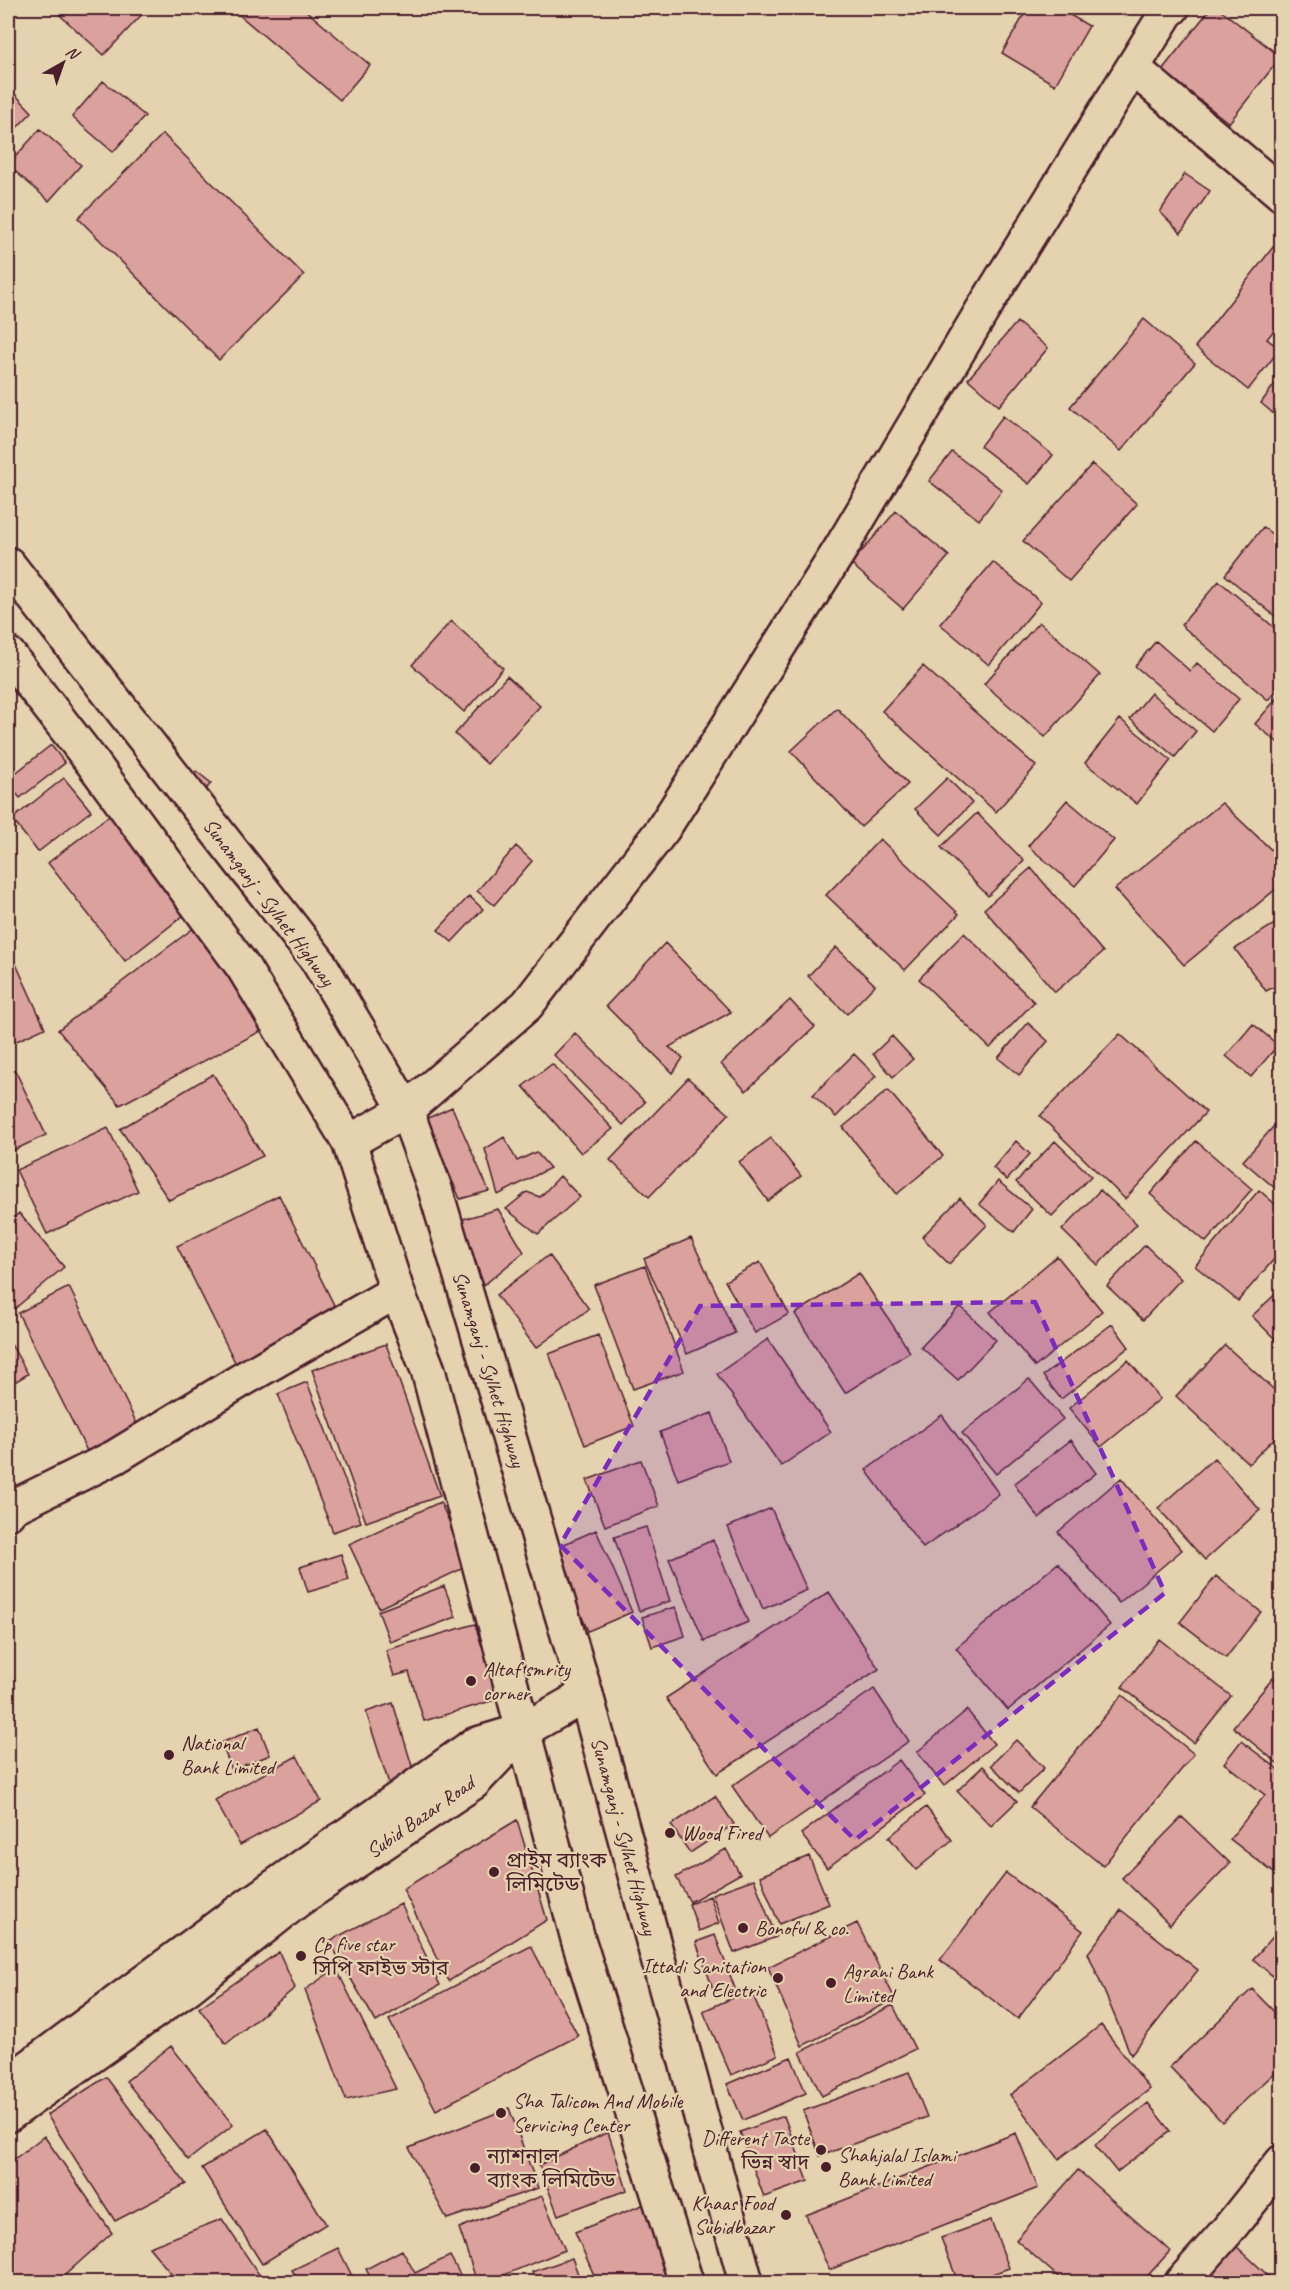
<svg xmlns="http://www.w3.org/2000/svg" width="1289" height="2290" viewBox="0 0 1289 2290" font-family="Caveat,'Noto Sans Bengali',sans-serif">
<rect width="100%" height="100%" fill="#e5d2af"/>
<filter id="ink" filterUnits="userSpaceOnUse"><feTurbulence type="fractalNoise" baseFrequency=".0167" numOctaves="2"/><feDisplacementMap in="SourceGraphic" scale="12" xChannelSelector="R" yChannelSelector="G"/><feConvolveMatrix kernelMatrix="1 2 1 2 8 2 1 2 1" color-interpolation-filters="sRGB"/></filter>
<g filter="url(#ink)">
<path fill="#dba19d" stroke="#4a1f2b" stroke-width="1.5" d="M52,8h96l-44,47z
M231,8h72l67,57 -30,35z
M1028,8h30l31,18 -34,59 -53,-32z
M1211,8h7l63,49 -52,66 -67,-53z
M1275,8h7v17z
M103,81l42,35 -32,36 -41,-35z
M8,87l24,25 -24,25z
M40,129l41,36 -32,36 -41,-36z
M163,134l141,141 -85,85 -141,-142z
M1185,174l25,17 -29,42 -21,-21z
M1281,237l1,83 -15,19 13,10 -32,41 -53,-43z
M1144,319l51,44 -74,88 -51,-44z
M1017,322l31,26 -49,58 -31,-27z
M1282,374v47l-21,-18z
M1003,416l50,39 -24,29 -49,-38z
M952,452l50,38 -23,30 -50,-39z
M1092,464l45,40 -68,77 -46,-40z
M1282,507v17l-8,-7z
M896,511l53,45 -46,53 -52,-45z
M1263,527l19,15v80l-57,-47z
M993,562l48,40 -52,63 -49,-41z
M1219,581l63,53v50l-14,16 -87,-75z
M451,621l52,47 -39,44 -52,-47z
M1039,622l61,53 -55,62 -61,-53z
M1156,641l34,30 7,-8 42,36 -27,32 -77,-65z
M923,666l113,100 -40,46 -114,-101z
M507,676l33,30 -53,58 -32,-30z
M1282,692v54l-27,-22z
M1151,693l45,38 -21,26 -45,-38z
M837,708l71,76 -47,43 -70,-76z
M1120,719l51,41 -34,44 -52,-41z
M51,745l14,18 -45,35 -12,-15v-4z
M196,771l15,12 -6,8 -15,-13z
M64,778l27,33 -53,41 -26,-33z
M947,778l25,25 -31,32 -26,-26z
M1067,800l47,40 -39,46 -47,-40z
M1222,803l60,57v24l-98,81 -69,-76z
M116,810l77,98 -68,53 -77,-98z
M977,813l47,48 -36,35 -47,-49z
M880,839l79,75 -54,56 -79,-75z
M516,846l16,15 -38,44 -17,-14z
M1031,868l72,84 -48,40 -71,-83z
M469,896l14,13 -31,33 -14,-12z
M1282,919v64l-16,8 -31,-42z
M195,927l68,103 -143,75 -62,-75z
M964,933l70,69 -44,46 -71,-69z
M665,943l66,69 -62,35 14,11 -10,15 -67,-67z
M836,947l39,38 -28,29 -39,-38z
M16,964l29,64 -37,17v-77z
M790,1000l25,27 -69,64 -25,-27z
M1028,1023l20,18 -29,34 -21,-17z
M1253,1024l25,21 -27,32 -25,-21z
M575,1033l70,69 -22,23 -69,-70z
M1120,1034l86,78 -81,87 -85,-83z
M892,1036l21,23 -20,18 -20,-23z
M854,1054l22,22 -40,41 -23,-22z
M552,1064l61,65 -32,24 -58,-67z
M16,1072l30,63 -38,18v-78z
M213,1074l50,82 -94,44 -49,-71z
M688,1078l41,36 -80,83 -39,-37z
M888,1090l55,66 -46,38 -54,-67z
M452,1107l37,84 -29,8 -34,-80z
M1282,1117v77l-39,-33z
M108,1128l30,63 -91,43 -31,-64z
M504,1137l13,24 19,-9 14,16 -52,27 -13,-46z
M771,1138l30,38 -33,25 -29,-39z
M1016,1141l14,13 -23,26 -14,-12z
M1055,1141l36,35 -39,40 -36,-34z
M1196,1141l56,48 -46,53 -56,-48z
M560,1176l20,21 -42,37 -32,-25 21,-17 13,5z
M998,1181l34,28 -18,23 -35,-28z
M1100,1190l37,34 -39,41 -36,-35z
M1259,1190l23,20v40l-44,51 -43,-35z
M279,1195l61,122 -102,51 -61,-122z
M960,1198l27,27 -38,39 -27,-27z
M498,1209l26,43 -40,33 -24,-65z
M19,1213l45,54 -52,44 -4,-5v-83z
M691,1238l44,95 -48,21 -43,-95z
M1145,1245l36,34 -38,41 -36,-34z
M549,1255l40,54 -53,39 -40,-53z
M1057,1256l45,55 -67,56 -45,-55z
M760,1262l29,52 -34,19 -30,-52z
M645,1266l39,105 -51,18 -39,-104z
M859,1273l51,79 -65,41 -50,-79z
M69,1287l69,139 -51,25 -69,-138z
M1282,1288v58l-30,-30z
M960,1306l36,34 -38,40 -37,-33z
M1112,1324l17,23 -68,52 -18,-23z
M598,1335l36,91 -49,19 -36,-91z
M8,1339l20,35 -20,12z
M768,1339l63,93 -50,34 -64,-92z
M386,1344l54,152 -74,26 -54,-152z
M1225,1345l57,52v33l-33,34 -73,-68z
M1128,1360l32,39 -59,48 -32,-39z
M1029,1379l34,40 -67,55 -34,-41z
M307,1382l54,140 -28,10 -55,-138z
M712,1413l17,48 -51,19 -18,-48z
M942,1415l57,79 -76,54 -57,-78z
M1071,1440l25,33 -57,45 -25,-34z
M1214,1458l46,52 -55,50 -47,-52z
M641,1460l18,46 -54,20 -18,-46z
M1121,1478l61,72 -63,53 -61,-71z
M440,1502l30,63 -91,43 -30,-64z
M771,1508l36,82 -44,19 -35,-82z
M646,1527l24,74 -31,10 -25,-74z
M596,1530l36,82 -44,19 -35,-82z
M713,1540l35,82 -44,19 -35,-82z
M341,1554l8,26 -41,12 -8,-25z
M1058,1563l52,62 -102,85 -52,-62z
M1216,1576l45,36 -35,46 -46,-36z
M444,1586l12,31 -66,25 -12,-31z
M829,1592l50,77 -162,105 -51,-76z
M676,1607l9,29 -33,11 -10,-30z
M475,1624l23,75 -74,22 -15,-49 -15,4 -8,-26z
M1159,1639l72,57 -37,47 -72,-56z
M1273,1678l9,7v82l-49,-40z
M874,1689l35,52 -141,97 -36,-52z
M1122,1695l72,59 -91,112 -73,-59z
M393,1703l22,73 -26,8 -23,-72z
M967,1710l27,34 -50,42 -27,-34z
M259,1727l11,28 -38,15 -11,-27z
M1016,1740l28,28 -25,25 -28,-28z
M1241,1741l41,31v107l-52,-40 35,-44 -41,-32z
M297,1756l24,45 -81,44 -25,-45z
M899,1760l26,35 -98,73 -26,-34z
M983,1766l34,35 -26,25 -34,-35z
M715,1796l19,28 -44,29 -19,-28z
M926,1807l26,33 -36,30 -27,-33z
M1182,1817l48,46 -60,62 -48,-47z
M517,1820l30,100 -98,61 -46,-92z
M726,1849l14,25 -50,28 -14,-25z
M809,1856l20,48 -50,20 -19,-48z
M1006,1873l77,58 -65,88 -78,-59z
M754,1879l22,58 -42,16 -22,-59z
M710,1896l9,27 -20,8 -10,-27z
M401,1904l39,81 -64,37 -47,-81z
M1121,1910l77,60 -67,85 -43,-102z
M857,1923l38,76 -93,47 -34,-79z
M1282,1927v57l-29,-25z
M715,1935l21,56 -20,6 -20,-55z
M531,1946l47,90 -142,74 -47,-90z
M279,1952l16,36 -69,56 -27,-36z
M336,1968l60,121 -50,11 -41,-110z
M1252,1989l30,31v46l-60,56 -52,-55z
M751,1990l27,65 -47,20 -28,-64z
M893,2005l22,44 -93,47 -22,-44z
M1101,2025l49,64 -91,70 -49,-64z
M171,2046l62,79 -45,35 -62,-79z
M791,2057l15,36 -63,27 -16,-36z
M909,2072l18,45 -107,39 -17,-45z
M106,2077l80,107 -71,37 -68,-106z
M1148,2103l22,28 -53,41 -22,-27z
M509,2108l29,80 -91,31 -38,-71z
M784,2116l24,65 -44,16 -24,-65z
M267,2129l59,95 -64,40 -60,-96z
M608,2132l19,58 -69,25 -19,-50z
M1016,2133l22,55 -209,82 -23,-55z
M44,2136l68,97 -55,49h-49v-118z
M1078,2170l92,81 -28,31h-78l-48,-42z
M542,2196l23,54 -78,32h-10l-18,-54z
M645,2204l25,78h-73l-22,-50z
M222,2219l42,63h-86l-29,-35z
M991,2220l18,48 -39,14h-12l-17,-44z
M1236,2246l39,36h-74z
M338,2248l17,34h-57l-6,-12z
M402,2250l13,23 35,-17 14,26h-91l-7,-13z
M572,2258l9,24h-46l-3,-10z"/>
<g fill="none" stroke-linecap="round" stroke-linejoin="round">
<g stroke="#4a1f2b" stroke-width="38">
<path id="minor" d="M1133,68l149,126
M349,1142l57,-32 121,-105 136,-176 178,-281 141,-237 185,-299 5,-4
M8,1513l5,-6 102,-50 125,-76 157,-90
M1182,2282l45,-51 55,-69"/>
</g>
<g stroke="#4a1f2b" stroke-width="38">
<path id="tertiary" d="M522,1731l64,-36"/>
</g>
<g stroke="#4a1f2b" stroke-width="38">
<path id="secondary" d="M8,2083l218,-162 248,-176 47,-14
M8,2115l181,-128 109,-87 176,-118 48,-51"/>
</g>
<g stroke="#4a1f2b" stroke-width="38">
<path id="primary" d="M8,564l310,397 88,149 29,79 151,506 160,587
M8,654l84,108 151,205 106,175 48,149 31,79 150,569 108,343"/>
</g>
<use href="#minor" stroke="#e5d2af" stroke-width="33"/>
<use href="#tertiary" stroke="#e5d2af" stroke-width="33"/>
<use href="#secondary" stroke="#e5d2af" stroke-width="33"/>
<use href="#primary" stroke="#e5d2af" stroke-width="33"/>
</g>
</g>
<path fill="#7b2cbf" fill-opacity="0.2" stroke="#7b2cbf" stroke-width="4.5" stroke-dasharray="12 8" stroke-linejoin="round" d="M1035,1302l130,291 -310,247 -295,-295 140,-239z"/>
<g fill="#4a1f2b" stroke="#e5d2af" stroke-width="2">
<circle cx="471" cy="1681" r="6"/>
<circle cx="169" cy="1755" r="6"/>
<circle cx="670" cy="1833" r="6"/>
<circle cx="494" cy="1872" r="6"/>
<circle cx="743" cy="1928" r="6"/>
<circle cx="301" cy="1956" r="6"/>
<circle cx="778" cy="1978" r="6"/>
<circle cx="831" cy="1983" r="6"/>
<circle cx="501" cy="2113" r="6"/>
<circle cx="821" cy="2150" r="6"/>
<circle cx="826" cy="2167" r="6"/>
<circle cx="475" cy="2168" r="6"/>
<circle cx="786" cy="2215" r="6"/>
</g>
<g text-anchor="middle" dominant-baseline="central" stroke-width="4.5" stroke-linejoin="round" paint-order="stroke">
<g font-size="21" fill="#4a1f2b" stroke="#e5d2af">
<text transform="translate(269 902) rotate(53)">Sunamganj - Sylhet Highway</text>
<text transform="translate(489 1369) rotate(73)">Sunamganj - Sylhet Highway</text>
<text transform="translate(420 1817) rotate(-35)">Subid Bazar Road</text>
<text transform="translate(624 1836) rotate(75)">Sunamganj - Sylhet Highway</text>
</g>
<g font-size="21" fill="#4a1f2b" stroke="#e5d2af" text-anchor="start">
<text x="483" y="1669">Altaf smrity<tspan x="483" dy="24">corner</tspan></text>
<text x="181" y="1743">National<tspan x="181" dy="24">Bank Limited</tspan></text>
<text x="682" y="1833">Wood Fired</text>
<text x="506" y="1860">প্রাইম ব্যাংক<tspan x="506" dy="24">লিমিটেড</tspan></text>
<text x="755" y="1928">Bonoful &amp; co.</text>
<text x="313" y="1944">Cp five star<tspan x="313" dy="24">সিপি ফাইভ স্টার</tspan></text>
<text x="766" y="1966" text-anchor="end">Ittadi Sanitation<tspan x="766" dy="24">and Electric</tspan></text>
<text x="843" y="1971">Agrani Bank<tspan x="843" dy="24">Limited</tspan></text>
<text x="513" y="2101">Sha Talicom And Mobile<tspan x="513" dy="24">Servicing Center</tspan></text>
<text x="809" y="2138" text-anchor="end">Different Taste<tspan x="809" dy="24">ভিন্ন স্বাদ</tspan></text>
<text x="838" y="2155">Shahjalal Islami<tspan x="838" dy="24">Bank Limited</tspan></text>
<text x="487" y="2156">ন্যাশনাল<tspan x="487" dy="24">ব্যাংক লিমিটেড</tspan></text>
<text x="774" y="2203" text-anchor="end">Khaas Food<tspan x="774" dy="24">Subidbazar</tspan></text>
</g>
</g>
<rect width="1289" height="2290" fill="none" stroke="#e5d2af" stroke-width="30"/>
<rect x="15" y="15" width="1259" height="2260" fill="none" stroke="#4a1f2b" stroke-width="2" filter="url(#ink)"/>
<g transform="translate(63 63) rotate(40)" stroke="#e5d2af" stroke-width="4.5" paint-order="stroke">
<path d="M0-4.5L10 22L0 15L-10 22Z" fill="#4a1f2b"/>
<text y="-9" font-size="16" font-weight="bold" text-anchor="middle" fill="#4a1f2b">N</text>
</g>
</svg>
